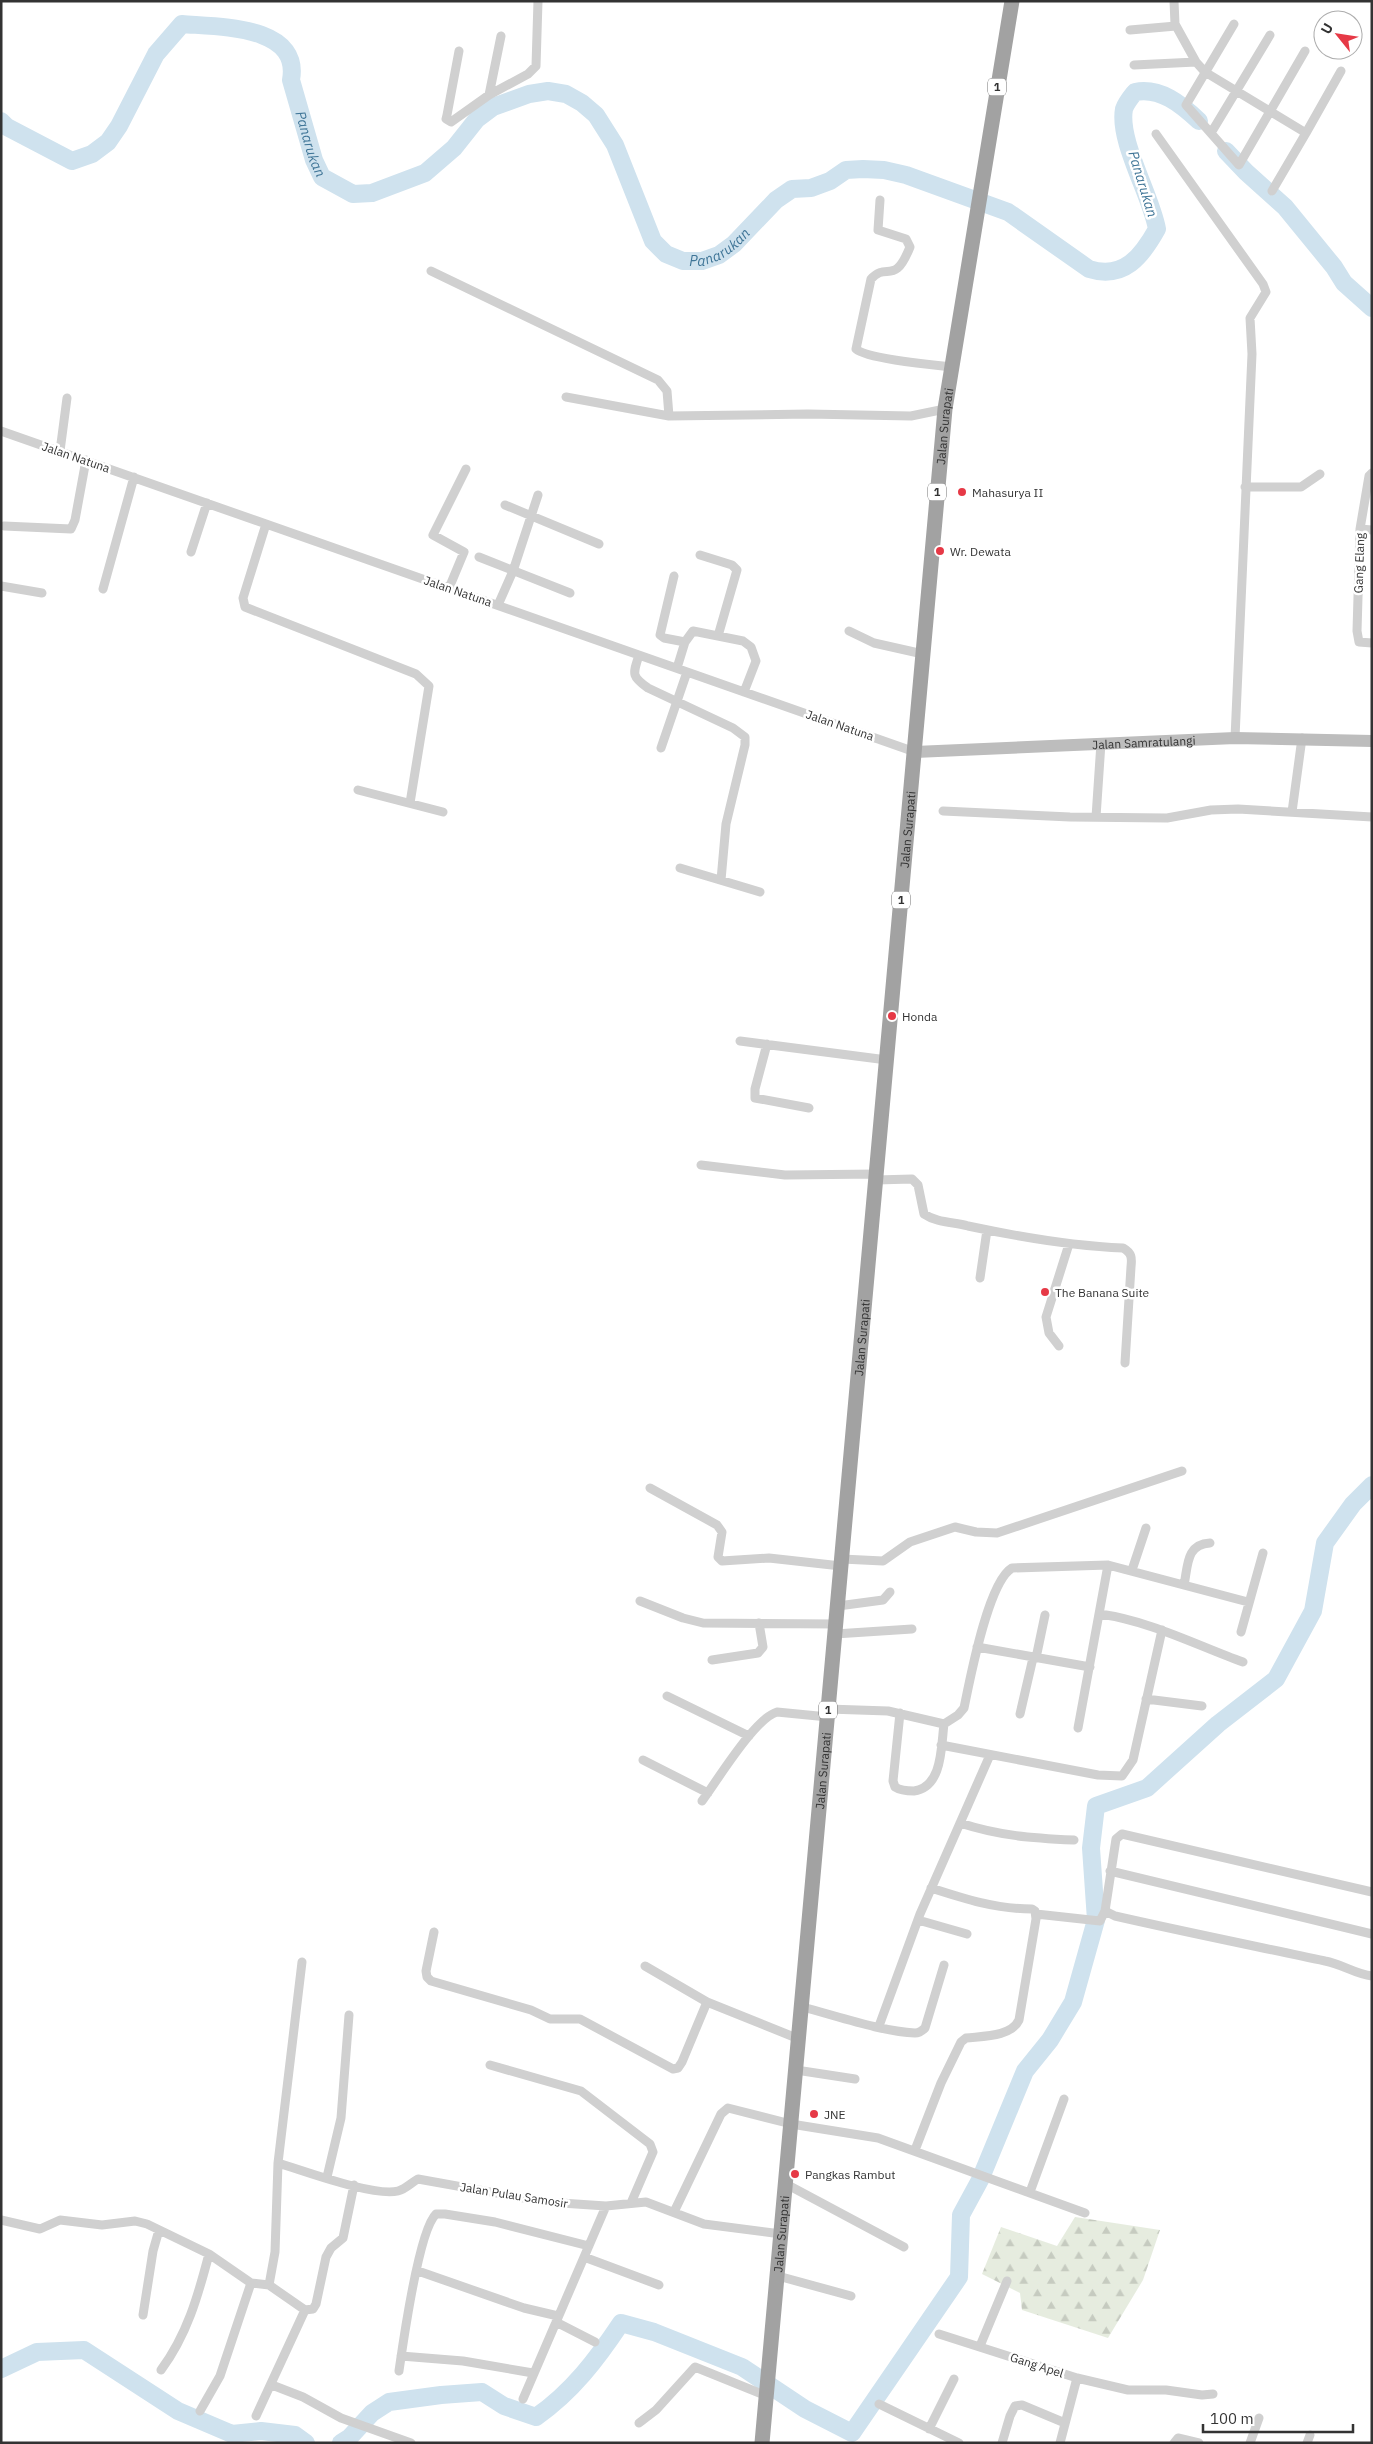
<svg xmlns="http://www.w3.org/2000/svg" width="1373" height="2444" viewBox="0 0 1373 2444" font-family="'IBM Plex Sans',sans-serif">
<defs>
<pattern id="forest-firs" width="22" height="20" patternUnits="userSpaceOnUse" patternTransform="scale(1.25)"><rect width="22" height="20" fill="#e6ecdf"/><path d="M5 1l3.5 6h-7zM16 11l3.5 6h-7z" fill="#c6cbc0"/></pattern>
</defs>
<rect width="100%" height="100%" fill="#fff"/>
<path fill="url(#forest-firs)" d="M1075,2217l85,13 -17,50 -35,58 -86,-28 -2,-17 -38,-19 19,-47 56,19z"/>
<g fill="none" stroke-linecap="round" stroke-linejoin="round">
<g stroke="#cfe2ee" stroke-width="18">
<path id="s1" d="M1,121l6,6 65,34 20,-7 16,-12 11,-16 37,-72 26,-30c37,3 119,1 109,56l23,80 8,17 31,17 19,-1 53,-20 29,-25 23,-29 16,-12 36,-13 19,-3 18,3 16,9 14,12 19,30 38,96 13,13 17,7h19l17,-6 15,-11 42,-44 16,-11 19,-1 19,-7 16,-11 17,-1 21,1 22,5 102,37 81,57c35,11 53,-13 68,-40 -6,-34 -39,-88 -33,-120 2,-6 7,-12 11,-17 25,-5 46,12 64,29"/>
<path d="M1226,151l20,21 39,35 49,60 10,16 28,25"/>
<path d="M1,2369l36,-17 47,-2 94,61 54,23 29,-3 34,4 11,8"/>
<path d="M341,2443l8,-5 23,-25 17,-11 52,-7 41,-3 22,14 32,11c36,-25 61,-58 85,-94l33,9 88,35 63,42 47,24 107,-156 2,-62 19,-35 45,-109 25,-31 23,-38 23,-82 -5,-72 5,-42 51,-18 71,-64 58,-45 37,-68 12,-68 28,-39 19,-19"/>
</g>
<path stroke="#d0d0d0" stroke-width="9" d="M1234,24l-48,81 53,60 66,-114
M1130,30l46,-4
M459,51l-12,64 -1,4 5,3 38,-27 39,-21 8,-8 2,-65
M1196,62l9,10 101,61 35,-62
M1134,65l62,-3 -21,-38 -1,-23
M489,95l12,-59
M1211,133l59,-98
M1156,134l107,150 3,8 -16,26 2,36 -17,384
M1272,191l34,-58
M880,200l-2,30 28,9 4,8c-16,40 -23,14 -39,32l-15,70c11,10 78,16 96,18
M431,271l227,109 9,11 2,25
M566,397l103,19 139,-2 103,2 34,-7
M1,431l914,321
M60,451l7,-53
M1372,473l-3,3 -9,53 -3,102 2,11 13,1
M1245,487h56l19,-13
M505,505l94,39
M266,524l-23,74 2,9 171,67 13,12 -19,117
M4,526l67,3 4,-9 11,-60
M1360,529l12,1
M191,552l16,-49
M700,555l32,10 5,5 -19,66
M479,557l91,36
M674,576l-14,59 4,3 21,4
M1,586l41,7
M449,588l15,-36 -31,-17 33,-66
M103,589l31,-112
M498,605l15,-34 25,-76
M849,631l25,12 49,11
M639,655c-6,19 -8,21 9,33l85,40 12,9v8l-19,79 -5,56
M677,668l8,-26 8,-11 50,10 8,6 5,14 -12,31
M661,748l26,-76
M358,790l85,22
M943,811l127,6 97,1 44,-8 27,-1 134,8
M1292,812l10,-74
M1096,817l5,-74
M680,868l80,24
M740,1041l147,19
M767,1044l-12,45v9l54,10
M701,1165l84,10 92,-1
M876,1180l36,-1 6,6 6,29c13,9 30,8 44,12 52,11 103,20 155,22 9,5 9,10 8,19l-6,96
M980,1278l7,-48
M1059,1346l-10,-13 -3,-16 23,-73
M650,1488l67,37 5,7 -4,25 4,4 47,-3 72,8
M842,1559l41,2 27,-19 45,-15 21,5 21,1 185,-62
M1132,1570l14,-42
M1184,1585c4,-19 2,-41 26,-42
M640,1601l43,17 20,5 133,1
M838,1606l45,-6 7,-8
M1100,1614c50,7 96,31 143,48
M1241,1632l22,-79
M835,1634l77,-5
M977,1647l113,20
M1036,1658l9,-43
M712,1660l46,-7 5,-6 -4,-24
M667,1696l82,40
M1146,1699l56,7
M828,1709l60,2 56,13
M900,1713l-7,68 2,6c6,4 13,4 19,4 29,-4 27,-45 30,-67
M1020,1714l13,-56
M944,1724l14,-9 6,-7c6,-29 24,-126 48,-140l96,-3 140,37
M1078,1728l30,-163
M941,1745l157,30 24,1 11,-16 29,-130
M643,1760l65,33
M702,1801c15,-20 53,-83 75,-89l51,5
M960,1823c40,13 72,15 114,17
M1110,1871l262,63
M1105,1911l11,-72 6,-5 250,58
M1036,1914l64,7 5,-10 10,5c70,16 140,30 210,45 17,3 30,13 47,15
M918,1920l49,14
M434,1932l-8,39 1,6 4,4 100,29 19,9h30l93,50 5,-1 4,-6 25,-60
M645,1966l62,36 92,37
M802,2007c32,8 81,25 113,26 4,0 7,-2 10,-5l19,-63
M879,2026l41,-112 70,-159
M490,2065l91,26 69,53 3,8 -22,51
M796,2070l59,9
M915,2150l26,-67 20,-41 5,-4c17,-2 45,-1 53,-18l17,-101 -1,-8 -3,-2c-36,0 -67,-10 -101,-21
M278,2163c27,8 96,34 120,28 8,-2 14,-9 20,-12l128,23 60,4 40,-4 58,22 77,10
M327,2177l14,-59 8,-103
M786,2184l118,63
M1030,2192l34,-93
M674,2212l47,-98 7,-6 63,16 87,14 207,75
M1,2220l39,9 20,-9 42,5 33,-4 12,3 62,30 42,29 18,2 36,25
M584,2257l75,28
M418,2271l106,37 34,8
M778,2276l73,20
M269,2285l6,-33 3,-89 24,-201
M143,2315l10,-64 6,-21
M556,2322l39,20
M939,2334l138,44 51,12h38l36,5 11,-1
M980,2346l27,-65
M401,2356l62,5 70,12
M161,2370c26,-35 37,-74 48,-116
M399,2371c4,-28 20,-141 37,-157h9l50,8 94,24
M272,2385l31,12 38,21 70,25
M523,2399l83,-193
M879,2404l80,39
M200,2411l20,-35 31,-93
M256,2416l49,-106 8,-1 3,-5 10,-47 5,-9 12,-10 11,-53
M639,2423l17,-13 39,-43 72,29
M929,2429l25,-50
M1002,2443l8,-27 5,-10 7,-1 43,18
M1060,2443l17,-65
M1174,2443l4,-5 21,5
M1250,2443l9,-25
M1307,2443l3,-8"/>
<path stroke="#bdbdbd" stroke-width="12" id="s2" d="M915,752l320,-14 137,3"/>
<path stroke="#a2a2a2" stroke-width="15" id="s3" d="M762,2443l183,-2034 67,-408"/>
</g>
<g fill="#e63946" stroke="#fff" stroke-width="2">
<circle cx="962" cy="492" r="5"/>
<circle cx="940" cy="551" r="5"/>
<circle cx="892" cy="1016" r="5"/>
<circle cx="1045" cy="1292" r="5"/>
<circle cx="814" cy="2114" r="5"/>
<circle cx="795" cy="2174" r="5"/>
</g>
<g text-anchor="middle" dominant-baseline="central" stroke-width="5" stroke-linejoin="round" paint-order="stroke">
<g fill="#fff" stroke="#707070" stroke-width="1">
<rect x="988" y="78.5" width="18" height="17" rx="4"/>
<rect x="928" y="483.5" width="18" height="17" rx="4"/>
<rect x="892" y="891.5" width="18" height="17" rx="4"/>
<rect x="819" y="1701.5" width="18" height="17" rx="4"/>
</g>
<g font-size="11" font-weight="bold" fill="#333">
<text x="997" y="87">1</text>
<text x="937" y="492">1</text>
<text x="901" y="900">1</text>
<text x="828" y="1710">1</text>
</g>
<g font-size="12" fill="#333" stroke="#fff">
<text stroke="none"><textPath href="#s3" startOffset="2025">Jalan Surapati</textPath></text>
<text transform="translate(76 457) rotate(19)">Jalan Natuna</text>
<text transform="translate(1359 563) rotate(-88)">Gang Elang</text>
<text transform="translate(458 591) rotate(19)">Jalan Natuna</text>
<text transform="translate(840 725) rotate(19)">Jalan Natuna</text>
<text stroke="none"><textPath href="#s2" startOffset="229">Jalan Samratulangi</textPath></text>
<text stroke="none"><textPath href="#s3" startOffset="1620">Jalan Surapati</textPath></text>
<text stroke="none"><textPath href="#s3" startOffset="1110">Jalan Surapati</textPath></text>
<text stroke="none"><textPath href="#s3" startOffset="675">Jalan Surapati</textPath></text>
<text transform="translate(514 2195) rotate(9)">Jalan Pulau Samosir</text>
<text stroke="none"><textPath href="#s3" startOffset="210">Jalan Surapati</textPath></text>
<text transform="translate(1037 2365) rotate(18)">Gang Apel</text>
</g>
<g font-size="12" fill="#333" stroke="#fff" text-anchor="start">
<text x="972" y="492">Mahasurya II</text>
<text x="950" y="551">Wr. Dewata</text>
<text x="902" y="1016">Honda</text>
<text x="1055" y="1292">The Banana Suite</text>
<text x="824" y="2114">JNE</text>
<text x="805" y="2174">Pangkas Rambut</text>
</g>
<g font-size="14" font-style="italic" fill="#3f7597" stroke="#fff">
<text stroke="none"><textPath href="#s1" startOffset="470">Panarukan</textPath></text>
<text transform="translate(1143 184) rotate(73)">Panarukan</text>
<text stroke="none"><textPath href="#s1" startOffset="1040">Panarukan</textPath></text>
</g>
</g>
<rect width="1373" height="2444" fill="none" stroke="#333333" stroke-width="5"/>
<g transform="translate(1338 35) rotate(300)"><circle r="24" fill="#ffffff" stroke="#adadad"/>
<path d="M0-4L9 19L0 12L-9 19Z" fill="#e63946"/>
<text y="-8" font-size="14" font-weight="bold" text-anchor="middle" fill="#333333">U</text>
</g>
<path d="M1203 2424v8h150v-8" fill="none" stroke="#333333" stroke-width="2.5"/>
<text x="1210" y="2424" font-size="15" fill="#333333" stroke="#ffffff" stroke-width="4" paint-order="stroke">100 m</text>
</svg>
